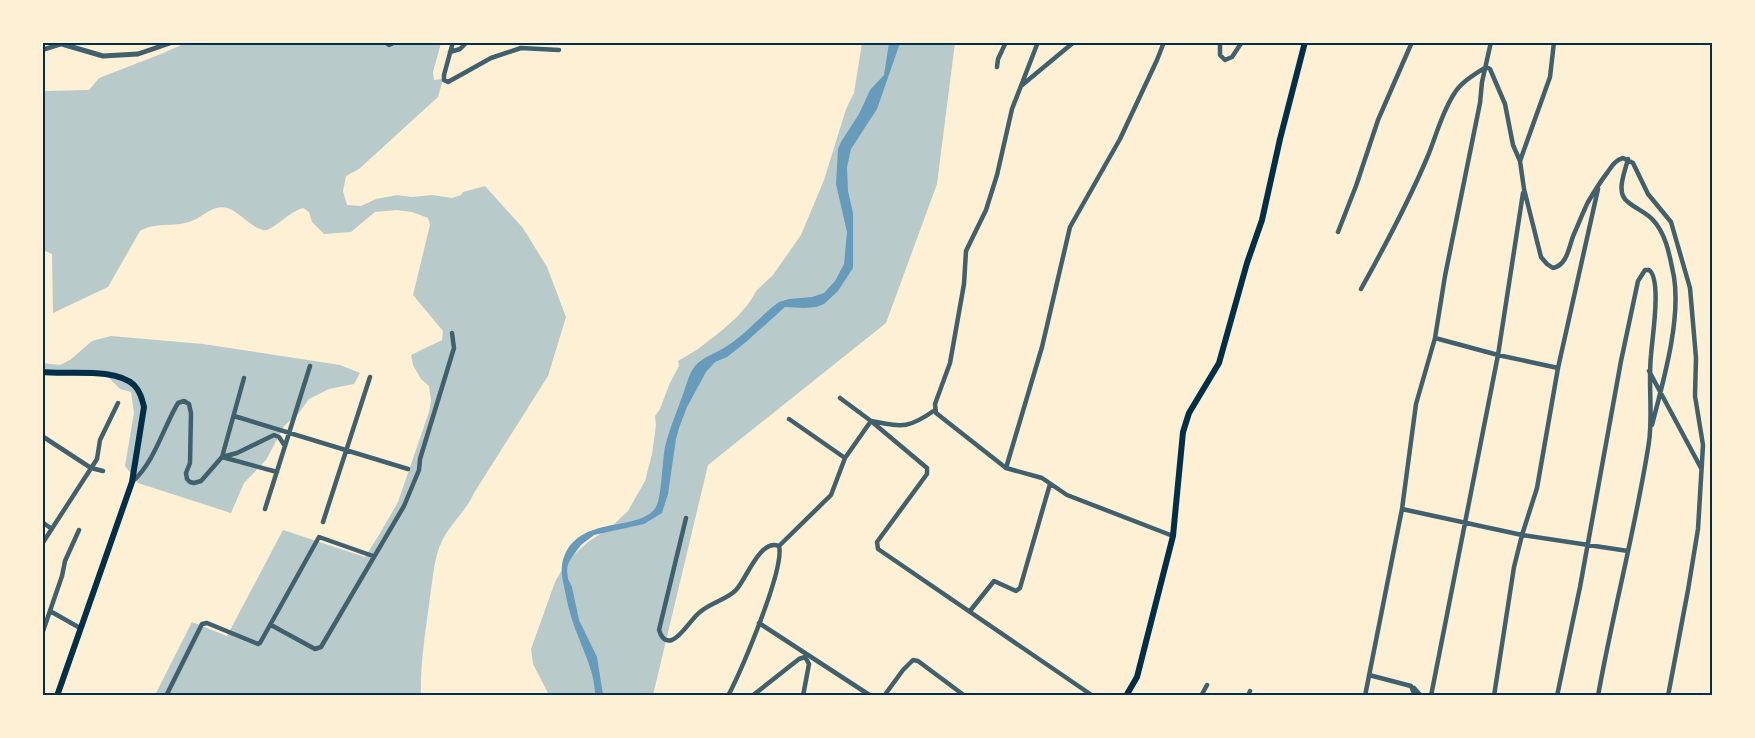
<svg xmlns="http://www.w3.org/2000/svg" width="1755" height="738" viewBox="0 0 1755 738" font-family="'Fira Sans Condensed',sans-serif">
<rect width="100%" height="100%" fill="#fdf0d5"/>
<path fill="#b9caca" d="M186,43h255l-8,29 1,8 9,-1 -5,18 -79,72 -13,7 -3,15 4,14 14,1 15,-7 21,-4 15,2 20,-2 20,3 9,-3 2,-3 22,-6 37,41 6,9 19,31 19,50 -18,59 -74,117c-8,18 -23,30 -32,48 -8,16 -9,37 -12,56 -4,32 -10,66 -9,98h-266l37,-73 35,14 56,-106 82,27 14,-22 19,-33 31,-90 2,-11 -2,-15 -8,-7 -8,-14 -2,-10 31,-15 1,-9 -30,-36 17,-70 -2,-7 -16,-6 -15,-2 -22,2 -24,20 -27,2 -12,-12 -3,-10 -6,-4c-14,4 -27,19 -36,22 -12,2 -28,-19 -40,-22 -15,-4 -24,10 -38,14 -16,5 -34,0 -49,9l-32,56 -55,26 -1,-59 -9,-4v-159l46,-1 10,-12 62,-24z
M862,43h93l-18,141 -51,139 -178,142 -55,230h-104l-16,-31 -2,-15 24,-67 12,-21 21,-19 23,-15 17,-16 17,-30 7,-27 4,-29 -1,-9 5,-7 9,-24 10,-19 -1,-5 20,-12 22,-17 17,-15 12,-14 8,-13 16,-15 28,-40 23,-55 22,-71 8,-16z
M111,336l92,8 137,21 20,8 -6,11 -25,5 -20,10 -10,14 -15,13 -18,34 -22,23 -13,30 -93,-30 -13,-17 9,-53 -3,-21 -11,-3 -16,-16 -61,-3 -1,-7 18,2 10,-5 22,-19z"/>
<path fill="#669bbc" d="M889,43h11l-23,66 -26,40 -4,18 1,24 5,22v55l-15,23 -14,13 -8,3 -12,1 -19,-1 -39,35 -19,15 -12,5 -9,10 -19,35 -8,21 -3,11 -8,55 -6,19 -18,11 -50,11 -13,10 -9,12 -4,7 -1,6 1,9 4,8 7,33 18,37 6,38h-8c0,-19 -8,-36 -15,-54 -7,-16 -12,-33 -15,-50 -2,-9 -4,-17 -3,-26 10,-53 78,-31 94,-58 6,-11 6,-45 9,-60 4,-17 11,-33 17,-50 4,-10 6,-22 13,-31 9,-10 22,-13 32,-20 19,-12 34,-31 52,-44l10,-3 23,-2 12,-4 11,-12 9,-17 3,-32 -11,-48 2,-35 3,-7 18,-28 11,-24 14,-15z"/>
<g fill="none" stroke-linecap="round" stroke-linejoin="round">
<path stroke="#3f606c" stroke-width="4.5" d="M385,42l4,3 6,-3
M453,42l-9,33v5l4,2 43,-24 30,-10 38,2
M1164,42l-7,18 -37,79 -50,88 -28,120 -36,121 36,10 25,17 106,41
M1220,42v13l5,5 7,-3 10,-15
M42,50l19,-6
M450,52l10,-3 7,-7
M997,67l1,-8 8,-17
M1486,67l4,2 15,35 8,41 7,16 4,28 17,68 6,7 6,4c15,-3 16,-23 21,-34 5,-11 9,-22 14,-32 6,-10 12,-20 19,-29 5,-7 8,-13 16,-15l10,5 15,31 23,28 19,66 6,70 -1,38 8,49 -5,84 -10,61 -20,106
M1021,86l53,-44
M1628,159c-3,13 -13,34 0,43 8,7 18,10 25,18 14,15 17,38 21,57 7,44 -11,105 -22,148
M1520,161l30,-84 4,-35
M1338,232l18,-46 22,-66 34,-78
M1361,289c24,-43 47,-86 66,-131 9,-21 14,-44 27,-64 7,-12 20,-19 32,-27
M1435,338l63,17 60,13
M1649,371l52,97
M244,378l-22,79 55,15
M840,398l31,23 56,47v6l-50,68 1,7 215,147
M234,416l174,53
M789,419l56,39
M42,436l49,32 12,3
M285,446l25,-80
M1006,468l-70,-55 -1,-9 15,-41 14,-79 2,-33 20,-41 11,-35 15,-66 26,-67
M133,481c22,-20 30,-53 45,-78l6,-2 5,3 2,9 -1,50 -4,10 1,6 3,3 4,1 7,-2 21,-24 15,-4 37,-18 5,2 6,9 -20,63
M1402,509l120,26 106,16
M686,518l-27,112c2,7 6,12 13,10 10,-4 19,-21 28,-28 10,-9 28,-13 36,-22 10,-10 24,-52 43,-44 6,23 -38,125 -51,150
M42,522l10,7
M323,522l47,-145
M42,544l55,-85 3,-19 18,-37
M779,546l52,-51 14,-37 26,-37c32,6 37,8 64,-11
M50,611l30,17
M970,611l24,-30 22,10 4,-3 30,-104
M759,623l112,73
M271,625l44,24 6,-2 83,-141 15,-36 1,-11 34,-111 -2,-15
M42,634l20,-58 3,-15 14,-31
M1369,675l42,11 4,10
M1414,688l7,8
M166,696l36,-72 5,-1 51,21 2,-1 59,-106 54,19
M752,696l47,-37 6,-2 4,7 -6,32
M884,696l19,-26 10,-10 5,1 47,35
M1201,696l6,-11
M1248,696l2,-5
M1365,696l37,-187 14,-105 19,-66 10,-62 35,-173 2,-21 9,-40
M1431,696l67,-341 25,-162
M1494,696l20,-129 8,-32 15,-47 21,-120 40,-179
M1557,696l23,-109 41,-226 17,-80 7,-11h4c13,9 3,69 2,85 -3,29 2,59 -2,87 -13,85 -36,169 -51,254"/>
<path stroke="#3f606c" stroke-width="5" d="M55,42l48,14 35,-2 35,-12"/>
<path stroke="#003049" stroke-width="6" d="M42,372c26,3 72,-5 92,13 6,6 8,14 10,22l-12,75 -75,214
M1126,696l11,-19 36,-141 10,-104 6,-19 30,-50 28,-100 15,-43 18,-81 25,-97"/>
</g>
<rect width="1755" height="738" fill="none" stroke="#fdf0d5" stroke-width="88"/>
<rect x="44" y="44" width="1667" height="650" fill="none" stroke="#003049" stroke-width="2"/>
</svg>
